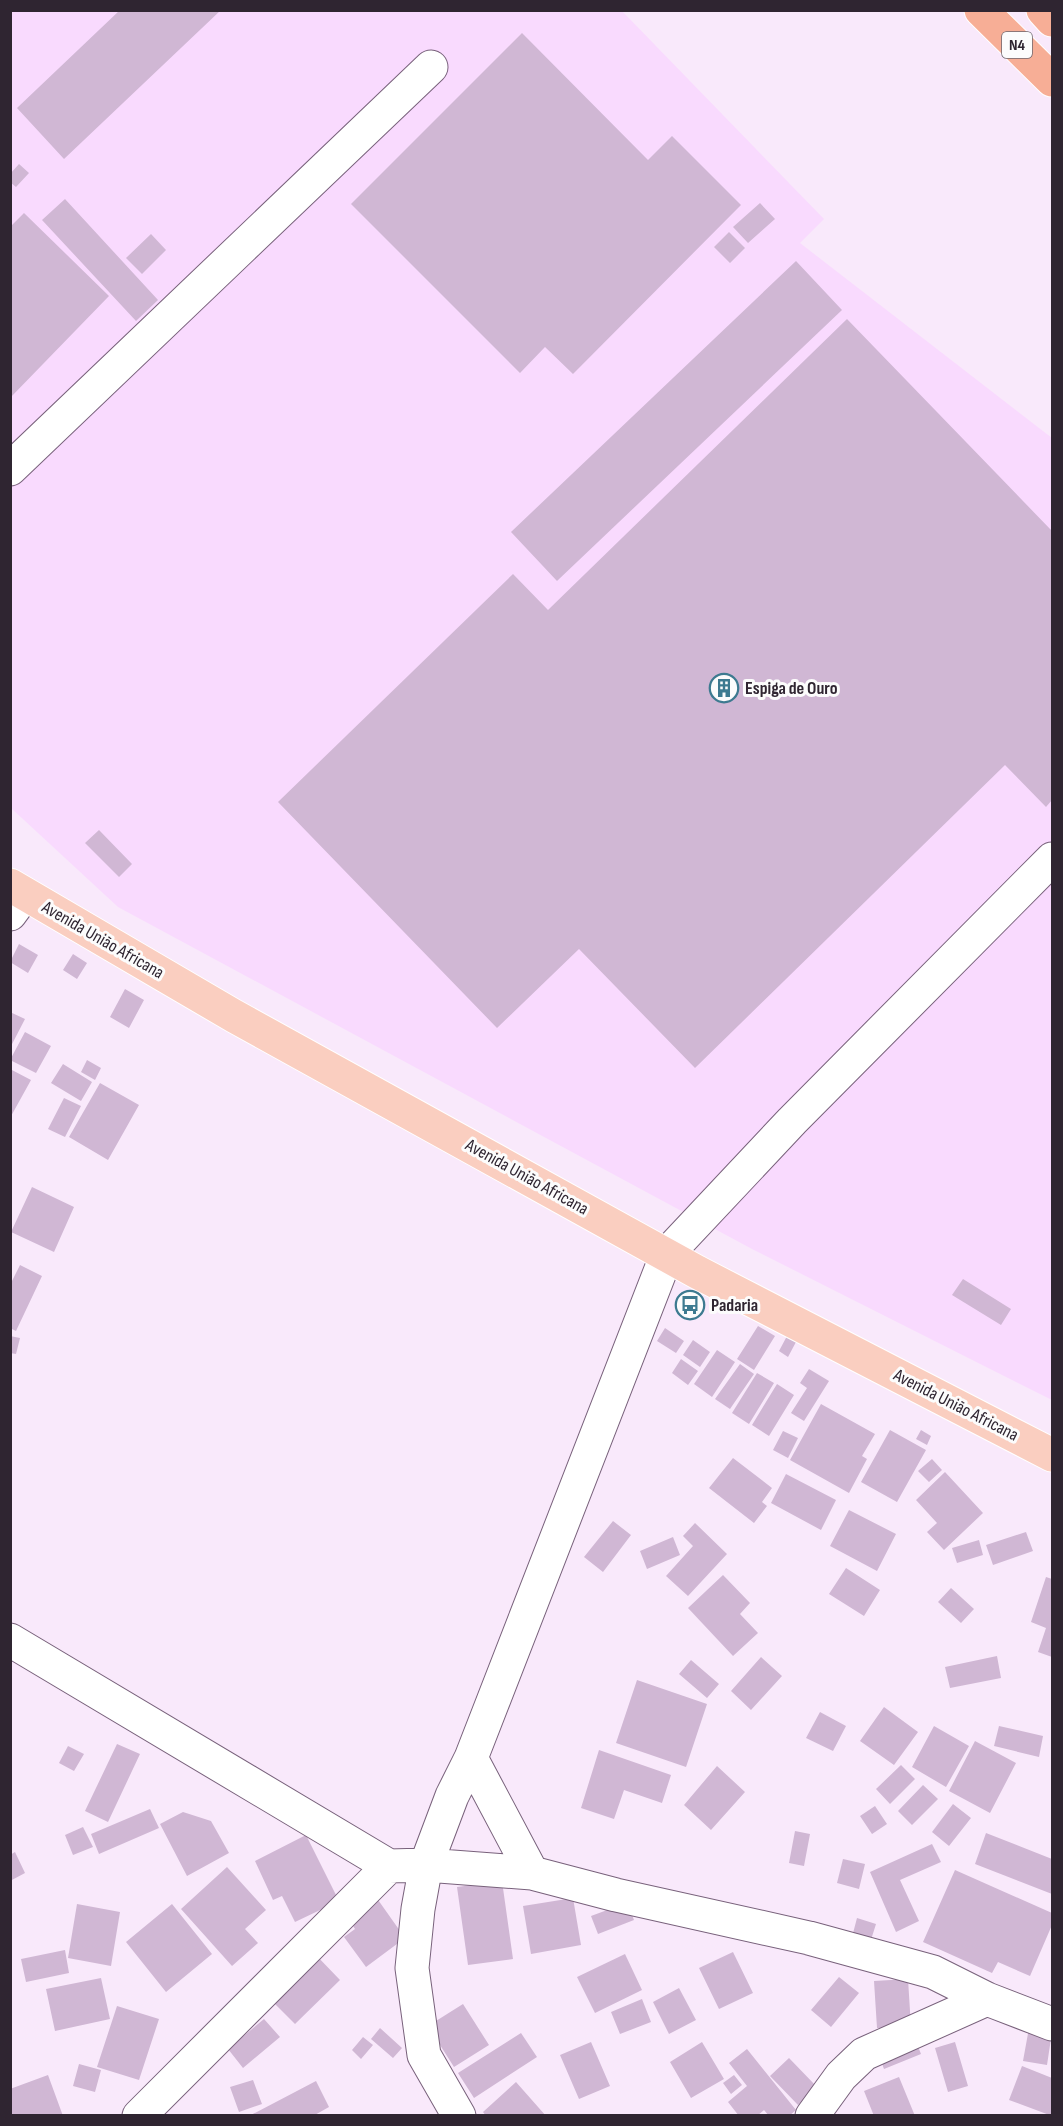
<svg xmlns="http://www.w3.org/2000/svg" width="1063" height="2126" viewBox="0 0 1063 2126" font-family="'Sofia Sans Condensed',sans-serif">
<rect width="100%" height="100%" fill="#f9e9fb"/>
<path fill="#f9dafe" d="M10,11h612l202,208 -24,24 252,195v962l-300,-151 -634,-342 -107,-99z"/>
<path fill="#d0b7d4" d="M120,10h101l-157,149 -47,-51z
M522,33l126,127 24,-24 69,69 -168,169 -28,-27 -25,26 -169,-169z
M19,164l10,9 -13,14 -6,-5v-8z
M65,199l93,101 -22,21 -94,-101z
M760,203l15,16 -27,24 -15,-16z
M24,213l85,83 -99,102v-171z
M729,232l16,16 -15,15 -16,-16z
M151,234l15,16 -24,24 -16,-16z
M796,261l46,49 -285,271 -46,-49z
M847,319l205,212v269l-6,7 -41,-42 -310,303 -116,-119 -82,79 -219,-226 235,-228 35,36z
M99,830l33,34 -13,13 -34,-34z
M19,944l19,11 -10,18 -18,-11z
M73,954l14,9 -10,16 -14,-9z
M125,989l19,11 -15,28 -19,-11z
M10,1012l15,7 -15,29z
M25,1032l26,14 -15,27 -26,-13z
M87,1060l14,8 -6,12 -14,-8z
M63,1064l29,18 -11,19 -30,-18z
M10,1069l21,11 -21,38z
M100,1083l39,22 -31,55 -39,-23z
M64,1098l17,8 -16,31 -17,-8z
M32,1187l42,20 -20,45 -43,-20z
M20,1265l22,11 -26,55 -6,-3v-43z
M963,1279l48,30 -10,16 -49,-30z
M758,1326l17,10 -21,34 -17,-11z
M665,1328l19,13 -8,12 -19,-12z
M10,1336l10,2 -4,16 -6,-1z
M787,1336l9,6 -8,15 -9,-6z
M693,1340l17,12 -10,15 -17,-12z
M717,1350l18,12 -23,35 -18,-13z
M681,1359l17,12 -10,14 -16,-12z
M740,1364l14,10 -24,35 -15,-10z
M809,1369l20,12 -25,40 -13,-8 16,-25 -7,-5z
M757,1373l17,10 -25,41 -17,-11z
M777,1384l17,11 -25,41 -17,-11z
M821,1404l54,30 -13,22 5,3 -18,34 -59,-33z
M890,1430l36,20 -29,52 -36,-20z
M921,1430l10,6 -4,9 -11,-6z
M783,1431l15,7 -10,20 -15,-8z
M733,1458l39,30 -10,14 5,4 -13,17 -45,-35z
M932,1459l10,11 -13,12 -11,-11z
M945,1472l38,41 -39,37 -17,-18 10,-9 -21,-23z
M786,1474l50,26 -15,30 -50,-27z
M849,1510l47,24 -19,37 -47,-25z
M613,1521l18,14 -28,37 -19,-15z
M695,1523l32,31 -39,42 -22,-20 27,-30 -10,-10z
M1026,1532l7,19 -40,14 -7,-20z
M673,1537l7,18 -33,14 -7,-18z
M979,1540l4,15 -26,8 -5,-15z
M846,1568l34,22 -16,26 -35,-22z
M723,1575l27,28 -10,11 18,19 -25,23 -45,-48z
M1046,1577l6,2v78l-14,-5 8,-24 -15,-6z
M951,1588l23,21 -13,14 -23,-21z
M997,1656l4,22 -51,10 -5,-21z
M761,1657l21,19 -31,34 -20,-19z
M691,1660l28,24 -12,14 -28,-24z
M637,1680l70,24 -21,63 -70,-24z
M884,1707l34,25 -24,33 -34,-24z
M820,1712l26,14 -13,25 -27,-13z
M934,1726l35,20 -23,41 -34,-20z
M999,1726l44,10 -4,21 -45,-11z
M975,1741l41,22 -26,50 -41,-22z
M117,1744l23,10 -32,68 -23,-11z
M68,1746l16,8 -10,17 -15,-8z
M599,1750l72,25 -9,28 -38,-13 -10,29 -33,-11z
M901,1765l14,14 -25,25 -14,-15z
M717,1766l28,26 -34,38 -27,-25z
M923,1785l15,14 -26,26 -14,-14z
M953,1804l18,14 -22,28 -17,-14z
M875,1806l12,18 -15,10 -12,-18z
M150,1809l9,19 -60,26 -8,-20z
M183,1812l28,9 18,32 -42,23 -27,-52z
M83,1827l10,20 -20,8 -8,-20z
M795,1831l15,3 -6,32 -15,-3z
M986,1833l66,26v35l-77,-30z
M306,1835l33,66 -44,21 -13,-26 -9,4 -18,-39z
M932,1844l9,18 -41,18 19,41 -23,11 -26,-60z
M15,1852l10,21 -15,8v-26z
M843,1859l22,5 -6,25 -22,-6z
M227,1867l39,43 -21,19 13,14 -26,23 -51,-57z
M955,1870l97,43v12l-22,51 -32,-14 -6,11 -69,-31z
M502,1881l11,78 -45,6 -11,-78z
M376,1897l29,41 -39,29 -22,-30 11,-8 -7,-11z
M625,1897l9,23 -36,14 -7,-18 19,-7z
M573,1898l8,47 -50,9 -8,-48z
M77,1904l43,8 -9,54 -43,-8z
M172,1904l40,50 -46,38 -40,-50z
M857,1918l19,6 -6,19 -18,-6z
M65,1950l4,23 -43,9 -5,-23z
M733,1952l20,41 -34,16 -20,-41z
M314,1953l26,27 -45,44 -27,-27z
M625,1954l17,36 -47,23 -18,-36z
M839,1977l20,16 -28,34 -20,-17z
M101,1978l9,41 -55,12 -9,-42z
M908,1979l3,48 -34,1 -3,-47z
M679,1988l17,32 -27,14 -16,-32z
M642,1999l9,23 -31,12 -9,-22z
M463,2004l26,41 -35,22 -26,-41z
M117,2006l42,13 -20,61 -42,-13z
M264,2019l16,18 -37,31 -15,-19z
M380,2028l22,20 -9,10 -22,-19z
M1029,2028l23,4 -5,33 -24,-4z
M521,2033l16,24 -63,41 -16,-25z
M363,2037l10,8 -12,14 -9,-9z
M915,2039l6,15 -37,15 -6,-16z
M591,2042l19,44 -31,13 -19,-44z
M702,2042l22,37 -33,19 -21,-36z
M955,2042l13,44 -20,6 -13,-44z
M747,2049l49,61 -7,6h-20l-5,-6 -7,6h-18l-11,-14 19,-16 -18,-23z
M789,2058l28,29 -19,18 -28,-29z
M79,2064l22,6 -6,22 -22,-6z
M1022,2066l30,12v38l-43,-16z
M48,2075l15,41h-53v-27z
M734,2075l8,10 -11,9 -8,-11z
M899,2077l16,39h-41l-10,-25z
M253,2080l9,24 -23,8 -9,-25z
M316,2081l13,26 -16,9h-64z
M516,2082l30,34h-60l-3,-4z"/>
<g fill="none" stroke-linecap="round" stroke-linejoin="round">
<g stroke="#78617b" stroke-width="35">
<path id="minor" d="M10,469l421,-402
M10,914l14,-19
M10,1640l379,226 37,-1 106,8 84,22 193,43 124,34 54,27 65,25
M471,1758l61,115
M139,2116l250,-250
M459,2116l-35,-61 -12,-87 6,-59 8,-44 26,-69 19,-38 196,-504 125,-133 260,-262
M812,2116l29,-40 23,-22 123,-55"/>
</g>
<g stroke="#fff" stroke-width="35">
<path id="major" d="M10,885l224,131 463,256 355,183"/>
</g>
<g stroke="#fff" stroke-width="35">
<path id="highway" d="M981,10l71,70
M1043,10l9,10"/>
</g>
<use href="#minor" stroke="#fff" stroke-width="33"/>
<use href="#major" stroke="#facec0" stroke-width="33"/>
<use href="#highway" stroke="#f7ae96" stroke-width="33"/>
</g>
<defs>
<g id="building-ring" transform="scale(1.5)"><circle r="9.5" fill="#fcfcfc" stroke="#3d7a90" stroke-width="1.5"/><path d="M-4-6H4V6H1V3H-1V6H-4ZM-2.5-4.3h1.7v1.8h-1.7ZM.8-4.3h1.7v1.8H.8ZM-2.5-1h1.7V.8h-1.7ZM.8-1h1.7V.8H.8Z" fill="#3d7a90"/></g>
<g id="bus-ring" transform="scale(1.5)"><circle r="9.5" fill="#fcfcfc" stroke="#3d7a90" stroke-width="1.5"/><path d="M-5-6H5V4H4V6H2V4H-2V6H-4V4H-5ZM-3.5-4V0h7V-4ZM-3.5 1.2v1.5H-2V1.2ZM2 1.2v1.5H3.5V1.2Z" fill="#3d7a90"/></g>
</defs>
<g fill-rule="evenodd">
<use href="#building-ring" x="724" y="688"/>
<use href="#bus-ring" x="690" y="1305"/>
</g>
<g text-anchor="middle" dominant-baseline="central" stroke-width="6" stroke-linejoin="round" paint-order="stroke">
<rect fill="#fcfcfc" stroke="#6c666e" stroke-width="1.5" x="1002" y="32" width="30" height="26" rx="4.5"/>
<g font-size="16" font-weight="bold" fill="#2f2531">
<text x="1017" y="45">N4</text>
</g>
<g font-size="18" font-weight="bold" fill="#2f2531" stroke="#fcfcfc" text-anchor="start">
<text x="745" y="688">Espiga de Ouro</text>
<text x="711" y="1305">Padaria</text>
</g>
<g font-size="18" fill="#2f2531" stroke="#fcfcfc">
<text transform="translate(103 940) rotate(30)">Avenida União Africana</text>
<text transform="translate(527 1177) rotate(29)">Avenida União Africana</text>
<text transform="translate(956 1405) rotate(27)">Avenida União Africana</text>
</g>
</g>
<rect width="1063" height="2126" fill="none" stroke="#2f2531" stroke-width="24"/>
</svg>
